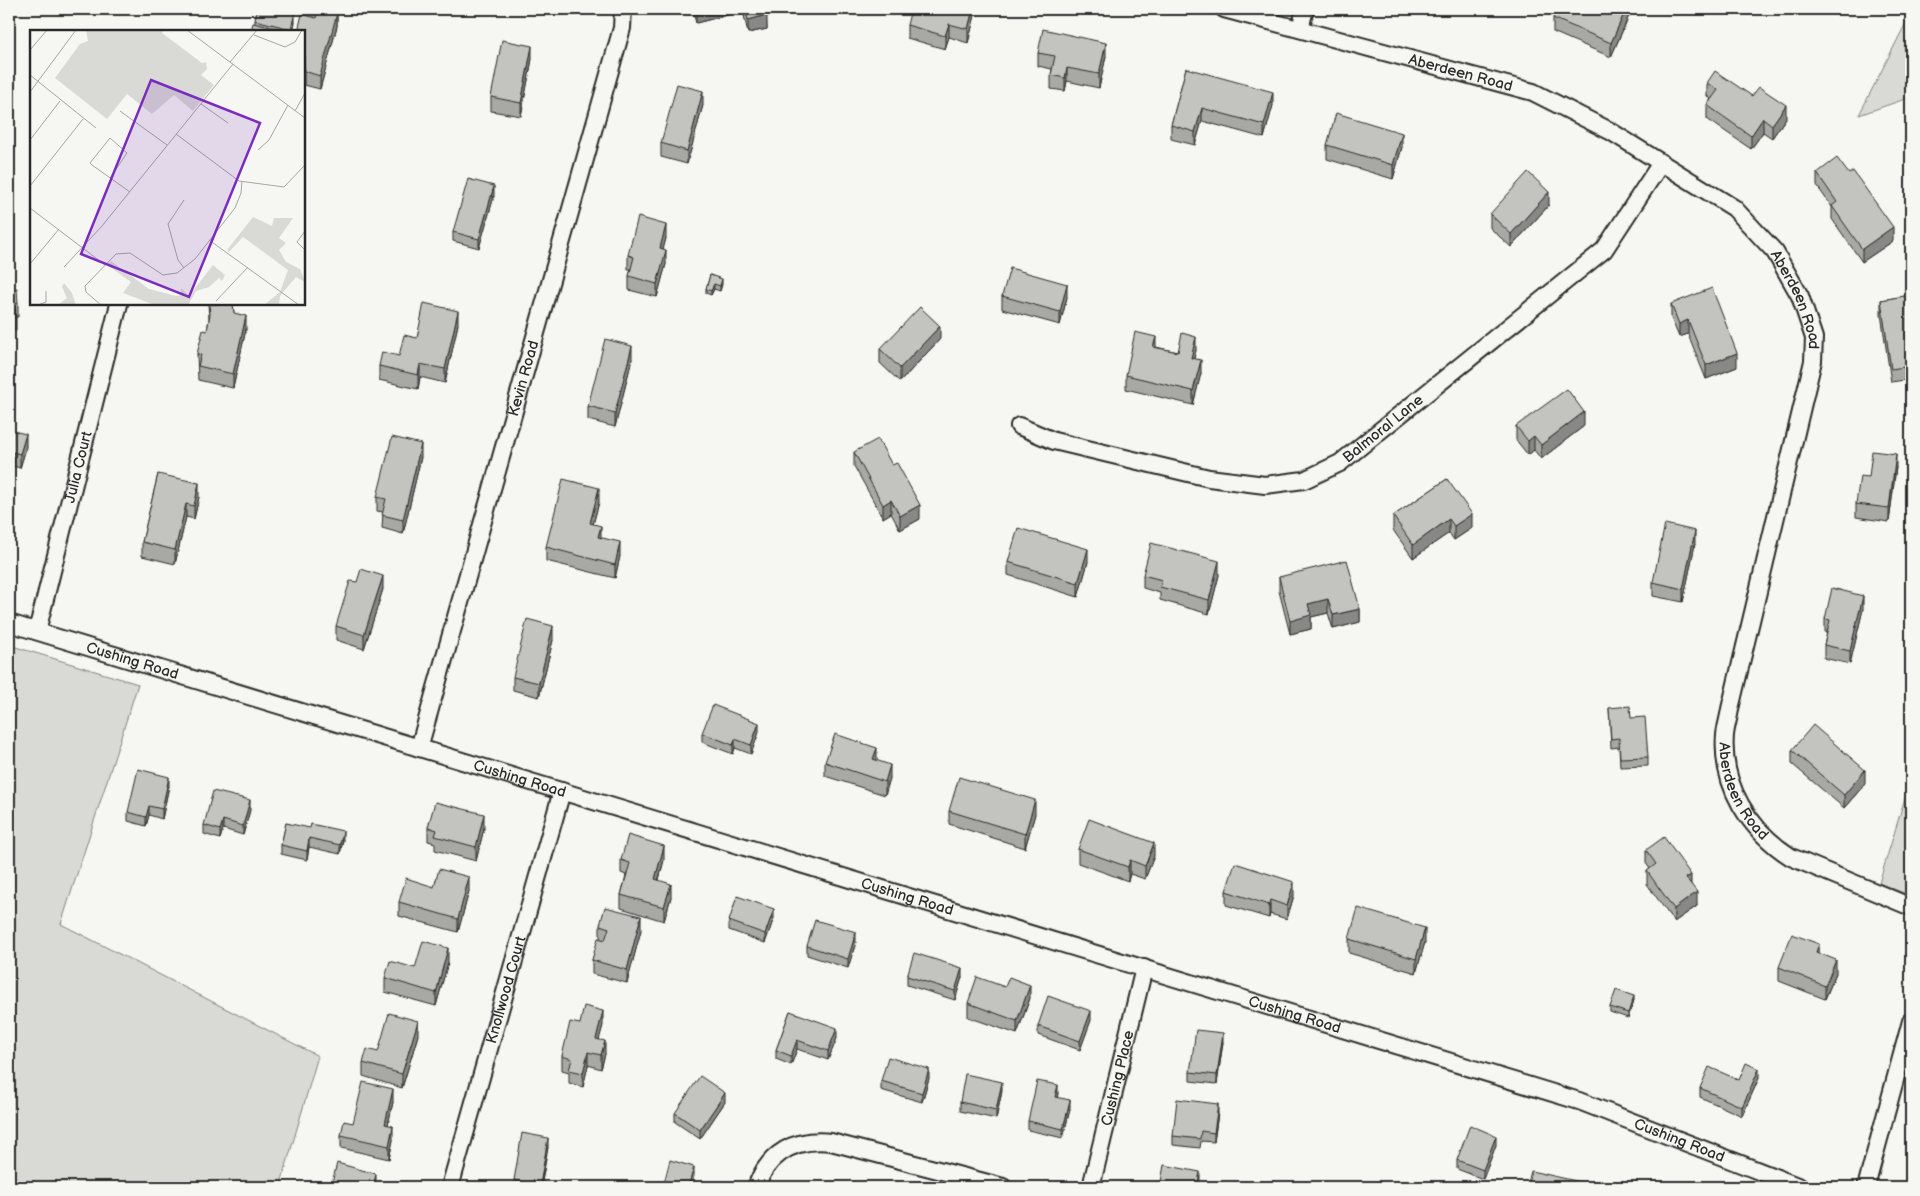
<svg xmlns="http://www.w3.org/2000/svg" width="1920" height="1196" viewBox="0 0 1920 1196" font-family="'Balsamiq Sans',sans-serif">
<rect width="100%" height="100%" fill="#f6f6f2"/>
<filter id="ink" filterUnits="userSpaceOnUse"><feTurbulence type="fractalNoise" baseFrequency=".02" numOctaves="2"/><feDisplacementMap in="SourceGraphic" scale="10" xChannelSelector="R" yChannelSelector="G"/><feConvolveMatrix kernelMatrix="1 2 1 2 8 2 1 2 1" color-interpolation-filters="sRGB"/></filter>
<g filter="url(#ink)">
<path fill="#d9d9d5" stroke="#828280" d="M1889,9h22v88l-52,18 51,-100z
M9,645l129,39 -77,240 257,132 -38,131h-271z
M1911,778v118l-32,-13z"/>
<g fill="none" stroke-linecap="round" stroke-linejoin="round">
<g stroke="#2b2b2b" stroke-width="20">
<g id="street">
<path id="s1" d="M1224,9l309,83 77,39 124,77 41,44 25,44 14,42 -1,23 -83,348c-1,8 -4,17 -5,26 -4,51 24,95 66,122l120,50"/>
<path d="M1300,29l5,-20"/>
<path id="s2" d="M1019,426l35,15 155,37 56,7 39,-5 36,-17 264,-213 57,-87"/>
<path id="s3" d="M9,623l1570,478 221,86"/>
<path id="s4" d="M37,631l82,-327"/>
<path id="s5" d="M419,748l203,-720 1,-19"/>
<path id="s6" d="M450,1187l112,-396"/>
<path d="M756,1187c13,-35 39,-49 75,-45l172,45"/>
<path id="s7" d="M1091,1187l53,-219"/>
<path d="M1866,1187l45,-166"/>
</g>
</g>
<use href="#street" stroke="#f6f6f2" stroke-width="16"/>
</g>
<path fill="#a8a8a5" stroke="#2b2b2b" d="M306,9h32l-1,4v13l-17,63 -16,-4v-54l2,-16z
M692,9h74l1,20 -19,4 -5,-22 -47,12z
M975,9v6l-7,28 -19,-6 -4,12 -38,-11v-13z
M1631,9v2l-20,46 -58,-25v-14z
M255,20l40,2 -2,9h-42l4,-8z
M1038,53l68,3 -7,32 -32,-7 -2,10 -14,-2v-14l1,-6 -14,-3z
M532,59l-11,57 -30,-5v-14z
M1186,68l87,37 -9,33 -62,-17 -7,24 -24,-6v-14z
M1707,83l45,13 34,22 -14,20 -9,-6 -12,17 -44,-30v-14l4,-6 -4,-3z
M703,105l-16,59 -26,-7v-14z
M1327,145l75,2 -9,32 -66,-20z
M1817,173l76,68 -31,21 -30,-43v-12l-15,-21z
M494,196l-15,52 -26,-7v-9z
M1549,205l-38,42 -21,-19v-14z
M666,238l-3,11 3,15 -9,33 -28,-7v-14l2,-7h-3v-14z
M9,256l3,14 -1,9 2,10 5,14v14h-2v14h-5v3l-2,3z
M710,275l12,9 -2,7 -6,-2 -3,6 -5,-2v-4z
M1911,295v84l-20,3 -10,-68v-14z
M1002,296l65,1 -7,28 -58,-16z
M208,304h25l1,9 12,16 -13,59 -35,-8 -1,-26 10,-23 2,-12z
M1671,304l66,63 -31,12 -18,-45 -9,3 -8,-19z
M458,324l-13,59 -25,-6 -2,12 -39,-9v-14l20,-10 18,-18z
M940,339l-40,43 -20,-19v-14z
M1156,347l22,5 18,-2 -2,8 7,15 -8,32 -67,-16v-14z
M632,359l-17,68 -27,-7v-14z
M1516,426h68l-43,33 -7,-9 -6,5 -12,-15z
M9,430l17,18 -6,20 -7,-2 -4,14z
M854,452l66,67 -20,11 -9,-17 -8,5 -29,-52z
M421,457l-18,77 -21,-6 1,-16 -6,-1v-14z
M1896,467l-7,55 -33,-5v-13l13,-27z
M158,474l41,23 -5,22 -8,-2 -11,47 -33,-8v-14z
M1447,479l25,49 -18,12 -5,-7 -36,25 -20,-28v-14z
M599,502l-6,22 8,13 19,19 -5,22 -69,-17v-14z
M1695,544l-12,58 -30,-6v-14z
M1008,562h80l-10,35 -70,-22z
M1143,575h76l-10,39 -49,-14v-7l-17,-5z
M1279,577l81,32v13l-27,7 -5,-16 -17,4v12l-21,5 -11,-43z
M383,589l-19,60 -28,-9v-14z
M1863,609l-13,55 -26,-6v-13l3,-12h-2v-14z
M553,640l-14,57 -26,-7v-13z
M1609,708l22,10 17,39v9l-28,1 -1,-20 -8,1z
M759,732l-8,22 -16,-6 -2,6 -31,-12v-9z
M1792,750l73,34 -21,24 -52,-44z
M877,760l13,18 -5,17 -60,-19v-14z
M169,786l-7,33 -13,-4 -3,11 -18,-5v-9z
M250,810l-7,25 -20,-6 -3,10 -16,-5v-9z
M949,811l86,3 -10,34 -76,-24z
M286,823l57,17 -3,14 -31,-7 -2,13 -26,-6v-9z
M428,827l56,1 -8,33 -41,-11v-7l-7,-2z
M1078,849l76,7 -9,23 -15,-5 -2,7 -50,-18z
M1646,850l45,34 6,22 -23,16 -27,-38v-13l3,-2 -4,-6z
M621,860h43l-5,20 12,17 -7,24 -43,-13v-13l5,-20 -5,-2z
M434,887l35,4 -11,41 -59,-16v-14z
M1226,891l68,4 -7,24 -17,-5 -1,4 -43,-13z
M774,918l-9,25 -36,-13v-9z
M600,925l41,5 -14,53 -35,-9v-14l8,-22z
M1349,939l76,3 -9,31 -67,-20z
M856,942l-8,26 -41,-13v-9z
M448,962l-12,44 -51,-14v-14l30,-10z
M1779,967l57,6 -11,26 -46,-18z
M907,976l55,1 -7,23 -48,-15z
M1030,998l-13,36 -49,-17v-14z
M1634,1000l-6,18 -18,-6v-5z
M790,1011l47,27 -9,22 -31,-11 -6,16 -15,-6v-9z
M1091,1020l-11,30 -42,-15v-9z
M580,1024l23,1 -4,14 6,15 -4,15 -13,-4 -5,22 -14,-4v-11l-7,-2v-14z
M418,1035l-16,53 -39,-12v-13l15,-11z
M1223,1042l-6,42 -27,-3v-9z
M929,1078l-7,24 -41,-12v-9z
M1759,1078l-17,38 -42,-19v-9l39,-8z
M1002,1091l-6,28 -36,-8v-9z
M1058,1094l-1,3 13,12 -7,29 -35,-8v-9z
M393,1102l-5,23 5,15 -4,19 -48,-11v-13l12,-12z
M725,1102l-25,37 -25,-17v-9z
M1218,1113l-4,29 -13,-1 -1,7 -27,-3v-9z
M1496,1145l-13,34 -26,-10v-9z
M548,1147l-7,40h-27v-7z
M1200,1181l-1,6h-39z"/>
<path fill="#888886" stroke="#2b2b2b" d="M335,9h3l-1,4v13l-17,63v-13z
M700,9h43v2l-47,12v-13z
M973,9h2v6l-7,28v-14z
M1626,9h5v2l-20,46v-14z
M295,12v10l-2,9h-2z
M767,15v14l-19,4v-13z
M949,24v13l-4,12v-13z
M1106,43v13l-7,32v-14z
M532,46v13l-11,57v-13z
M1067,68v13l-2,10v-13z
M703,91v14l-16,59v-13z
M1273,92v13l-9,33v-13z
M1786,105v13l-14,20v-13z
M1202,108v13l-7,24v-13z
M1763,118v14l-12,17v-13z
M1402,133v14l-9,32v-14z
M494,186v10l-15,52v-9z
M1549,192v13l-38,42v-13z
M666,225v13l-6,24v-14z
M1893,227v14l-31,21v-13z
M666,250v14l-9,33v-13z
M12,256v14l-3,18v-13z
M722,279v5l-2,7v-5z
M714,284v5l-3,6v-4z
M1067,284v13l-7,28v-13z
M458,311v13l-13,59v-14z
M246,316v13l-13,59v-14z
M11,320v14l-2,3v-13z
M1688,320v14l-9,3v-13z
M940,326v13l-40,43v-14z
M1156,337v13l-3,-3z
M1196,337v13l-5,21v-13z
M632,346v13l-17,68v-14z
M1737,353v14l-31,12v-14z
M1201,360v13l-8,32v-14z
M420,364v13l-2,12v-14z
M1584,412v14l-43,33v-14z
M26,434v14l-6,20v-14z
M1534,436v14l-6,5v-14z
M421,444v13l-18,77v-14z
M13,452v14l-4,14v-14z
M1896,454v13l-7,55v-14z
M199,483v14l-5,22v-13z
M599,488v14l-9,34v-13z
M891,500v13l-8,5v-13z
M186,504v13l-11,47v-14z
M920,505v14l-20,11v-14z
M1472,514v14l-18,12v-14z
M1449,519v14l-36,25v-13z
M601,526v13l-3,-2z
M1695,531v13l-12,58v-13z
M620,542v14l-5,22v-13z
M1088,549v13l-10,35v-14z
M1219,561v14l-10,39v-14z
M383,576v13l-19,60v-14z
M1863,596v13l-13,55v-13z
M1328,599v14l-17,4v12l-21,5v-13l18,-17z
M1360,609v13l-27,7v-14z
M553,626v14l-14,57v-14z
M759,723v9l-8,22v-9z
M735,739v9l-2,6v-9z
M877,748v13l-4,-2z
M890,765v13l-5,17v-13z
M1865,770v14l-21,24v-13z
M169,777v9l-7,33v-10z
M250,800v10l-7,25v-9z
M1035,800v14l-10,34v-14z
M149,806v9l-3,11v-9z
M484,814v14l-8,33v-14z
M223,820v9l-3,10v-9z
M343,831v9l-3,14v-9z
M309,838v9l-2,13v-9z
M1154,843v13l-9,23v-13z
M664,846v14l-9,32v-13z
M1130,860v14l-2,7v-14z
M1691,875v13l-5,-10z
M469,877v14l-11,41v-13z
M1294,882v13l-7,24v-13z
M671,884v13l-7,24v-14z
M1697,892v14l-23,16v-13z
M1270,900v14l-1,4v-13z
M774,909v9l-9,25v-9z
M641,916v14l-14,53v-13z
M1425,928v14l-9,31v-14z
M856,932v10l-8,26v-9z
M1819,944v14l-3,-6z
M448,948v14l-12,44v-13z
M1836,960v13l-11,26v-13z
M962,968v9l-7,23v-9z
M1030,985v13l-13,36v-13z
M1634,996v4l-6,18v-5z
M603,1011v14l-7,27v-13z
M1091,1011v9l-11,30v-9z
M418,1021v14l-16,53v-14z
M837,1028v10l-9,22v-9z
M1223,1033v9l-6,42v-9z
M797,1040v9l-6,16v-9z
M605,1041v13l-4,15v-14z
M588,1052v13l-5,22v-14z
M929,1069v9l-7,24v-9z
M1759,1069v9l-17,38v-9z
M1002,1082v9l-6,28v-9z
M1058,1085v9l-3,12v-9z
M393,1089v13l-8,36v-14z
M725,1093v9l-25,37v-9z
M1070,1100v9l-7,29v-9z
M1218,1104v9l-4,29v-9z
M393,1126v14l-4,19v-13z
M1496,1136v9l-13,34v-9z
M548,1138v9l-7,40h-1z
M694,1167v9l-3,11h-3z
M1200,1172v9l-1,6h-2z
M376,1174v13h-3z"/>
<path fill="#c3c3c0" stroke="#2b2b2b" d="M257,9h24l14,3 -4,17 -36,-9z
M313,9h22l-1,3 3,1 -17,63 -16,-5v-40h-6l4,-17 14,4 2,-8z
M746,9h20l1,6 -19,5z
M911,9h62l-5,20 -19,-5 -4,12 -38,-11z
M1557,9h69l-15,34 -58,-25z
M253,23l34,8h-36z
M1043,29l63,14 -7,31 -32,-6 -2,10 -14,-3 4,-19 -17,-3z
M502,40l30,6 -11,57 -30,-6z
M1186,68l87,24 -9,33 -62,-17 -7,24 -24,-7z
M1715,71l37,25 7,-9 27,18 -14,20 -9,-7 -12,18 -44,-31 11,-15 -11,-7z
M677,84l26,7 -16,60 -26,-8z
M1336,113l66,20 -9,32 -66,-20z
M1837,158l12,16 4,-3 40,56 -31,22 -30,-43 5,-4 -20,-29z
M1528,172l21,20 -38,42 -21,-20z
M468,179l26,7 -15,53 -26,-7z
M638,217l28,8 -6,23 6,2 -9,34 -28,-8 5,-19 -6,-2z
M9,256h3l-3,19z
M1010,268l57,16 -7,28 -58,-16z
M710,275l12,4 -2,7 -6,-2 -3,7 -5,-2z
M9,279h3l1,10 4,-1 1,15 -4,1 2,13h-6l1,3 -2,4z
M1712,288l25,65 -31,12 -18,-45 -9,4 -8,-20z
M1911,295v71l-20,3 -10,-69z
M424,303l34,8 -13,58 -25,-5 -2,11 -39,-9 3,-14 17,4 5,-21 13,3z
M209,304h24l1,9 12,3 -13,58 -35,-8 3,-11 -4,-1 6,-24 4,1 3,-17z
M920,307l20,19 -40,42 -20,-19z
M1135,332l21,5 -3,10 25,5 4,-19 14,4 -5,21 10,2 -8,31 -67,-16z
M605,339l27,7 -17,67 -27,-7z
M1567,389l17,23 -43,33 -7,-9 -6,5 -12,-15z
M9,430l17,4 -6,20 -7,-2 -4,14z
M392,437l29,7 -18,76 -21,-5 4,-16 -9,-2z
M878,439l14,26 5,-2 23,42 -20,11 -9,-16 -8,5 -29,-53z
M1872,451l24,3 -7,54 -33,-4 4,-28 9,1z
M158,474l41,9 -5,23 -8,-2 -11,46 -33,-8z
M563,479l36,9 -9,35 11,3 -3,11 22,5 -5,23 -69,-18z
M1447,479l25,35 -18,12 -5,-7 -36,26 -20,-29z
M1665,524l30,7 -12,58 -30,-7z
M1018,528l70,21 -10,34 -70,-21z
M1151,543l68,18 -10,39 -49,-13 2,-7 -19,-5z
M1347,560l13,49 -27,6 -5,-16 -20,5 3,11 -21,6 -11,-44z
M361,569l22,7 -19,59 -28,-9 14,-45 7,1z
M1832,588l31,8 -13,55 -26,-6 6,-25 -5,-1z
M527,619l26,7 -14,57 -26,-6z
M713,705l46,18 -8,22 -16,-6 -2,6 -31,-12z
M1630,706l1,12 14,-1 3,40 -28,1 -1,-20 -8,1 -2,-31z
M1813,725l52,45 -21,25 -52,-45z
M835,734l42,14 -4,11 17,6 -5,17 -60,-20z
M138,769l31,8 -7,32 -13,-3 -3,11 -18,-5z
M959,777l76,23 -10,34 -76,-23z
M213,791l37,9 -7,26 -20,-6 -3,10 -16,-5z
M435,802l49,12 -8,33 -41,-11 2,-6 -9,-3z
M1089,819l65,24 -9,23 -15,-6 -2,7 -50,-18z
M286,823l24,5 1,-4 32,7 -3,14 -31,-7 -2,13 -26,-6z
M628,835l36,11 -9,33 16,5 -7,23 -43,-12 9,-32 -9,-3z
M1664,837l27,38 -5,3 11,14 -23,17 -27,-38 9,-7 -10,-14z
M1235,863l59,19 -7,24 -17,-6 -1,5 -43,-14z
M439,869l30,8 -11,42 -59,-17 7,-24 28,9z
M737,896l37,13 -9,25 -36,-13z
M605,907l36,9 -14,54 -35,-10 6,-22 7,2 4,-12 -9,-3z
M1358,908l67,20 -9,31 -67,-20z
M815,920l41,12 -8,27 -41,-13z
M1792,934l27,10 -3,8 20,8 -11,26 -46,-19z
M423,941l25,7 -12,45 -51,-15 5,-17 25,7z
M914,953l48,15 -7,23 -48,-15z
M977,977l28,10 4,-10 21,8 -13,36 -49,-18z
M1616,990l18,6 -6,17 -18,-6z
M1048,996l43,15 -11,30 -42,-15z
M584,1006l19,5 -7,28 9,2 -4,14 -13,-3 -5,21 -14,-3 3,-11 -10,-3 8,-34 10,2z
M790,1011l47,17 -9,23 -31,-11 -6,16 -15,-6z
M389,1013l29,8 -16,53 -39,-11 4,-14 11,3z
M1196,1030l27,3 -6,42 -27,-3z
M888,1057l41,12 -7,24 -41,-12z
M1746,1063l13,6 -17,38 -42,-19 9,-21 30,13z
M965,1074l37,8 -6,28 -36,-8z
M700,1076l25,17 -25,37 -25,-17z
M1037,1081l21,4 -3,12 15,3 -7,29 -35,-8z
M363,1082l30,7 -8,35 8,2 -4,20 -48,-11 3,-14 9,2z
M1177,1099l41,5 -4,29 -13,-2 -1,8 -27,-3z
M1470,1125l26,11 -13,34 -26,-10z
M522,1133l26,5 -8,47 -26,-5z
M670,1160l24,7 -6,20h-25z
M337,1163l39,11 -3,13h-42z
M1164,1165l36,7 -3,15 -13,-2v2h-24z
M1531,1171l54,12 -1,4h-57z"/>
</g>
<g text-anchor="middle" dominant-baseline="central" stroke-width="5" stroke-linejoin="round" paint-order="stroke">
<g font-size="15" fill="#2b2b2b" stroke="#f6f6f2">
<text stroke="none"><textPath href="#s1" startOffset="245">Aberdeen Road</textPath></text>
<text stroke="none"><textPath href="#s1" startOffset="665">Aberdeen Road</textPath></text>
<text stroke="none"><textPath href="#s5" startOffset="384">Kevin Road</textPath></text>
<text stroke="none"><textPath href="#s2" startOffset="388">Balmoral Lane</textPath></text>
<text stroke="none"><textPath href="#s4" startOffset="169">Julia Court</textPath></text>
<text stroke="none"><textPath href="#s3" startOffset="129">Cushing Road</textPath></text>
<text stroke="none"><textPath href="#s3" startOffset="534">Cushing Road</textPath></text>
<text stroke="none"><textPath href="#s1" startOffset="1175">Aberdeen Road</textPath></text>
<text stroke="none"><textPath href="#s3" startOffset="939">Cushing Road</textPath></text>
<text stroke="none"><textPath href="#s6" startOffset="205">Knollwood Court</textPath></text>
<text stroke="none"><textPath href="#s3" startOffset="1344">Cushing Road</textPath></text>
<text stroke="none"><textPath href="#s7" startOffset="112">Cushing Place</textPath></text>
<text stroke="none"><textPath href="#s3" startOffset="1749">Cushing Road</textPath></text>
</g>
</g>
<g transform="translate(30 30)">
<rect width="275" height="275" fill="#f6f6f2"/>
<path d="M56,0h78l-2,3 40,30 4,-1 1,7 -6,6 13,10 -21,26 -19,-16 -22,19 -25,-20 -20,25 -52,-41 25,-34 8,-3zM223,187l19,9 2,-8h19l-14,20 7,5 -7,7 7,12 14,7 5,13 -9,-5 -16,19 -1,9h-15l16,-13 8,-22 -45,-33 -14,15 -2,-2zM81,231l38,28 27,7 5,-1v-7l8,8 24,-31 12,10 -3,6 -3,-3 -10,9 -13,4 -8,14h-33l-32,-12 8,-11 -24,-17zM34,253l8,10 4,12h-18l9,-7 -5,-11z" fill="#d9d9d5"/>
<path fill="none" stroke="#a5a5a2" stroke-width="1" d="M157,0l118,88M224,5l31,12 10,-5 7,-12M0,20l17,-20M200,32l27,-32M0,45l66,53M0,62l46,-62M171,74l27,19M90,81l47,34M265,81l10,-18M146,104l63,47 45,6 21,-22M0,110l30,-39M228,120l11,-10 19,-35M80,148l17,-25 -17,-15 -20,25 2,2 38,27M0,156l53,-67M154,170l-16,24 10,36 6,8M0,178l75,57M275,201l-8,11 8,8M179,210l90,65M0,234l29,-35M34,237l38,-41 131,-162M186,271l32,-34M8,275l8,-3v-11M71,275l-15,-13 -1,-6 31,-32 14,-1 33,22 14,-2 18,-14 40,-51 6,-15 1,-12"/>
<path fill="#7b2cbf" fill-opacity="0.15" stroke="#7b2cbf" stroke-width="2.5" d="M121,50l109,43 -71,174 -108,-43z"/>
<rect width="275" height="275" fill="none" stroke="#2b2b2b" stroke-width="2.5"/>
</g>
<rect width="1920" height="1196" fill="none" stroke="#f6f6f2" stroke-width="30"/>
<rect x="15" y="15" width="1890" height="1166" fill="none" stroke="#2b2b2b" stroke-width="2" filter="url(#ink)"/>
</svg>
